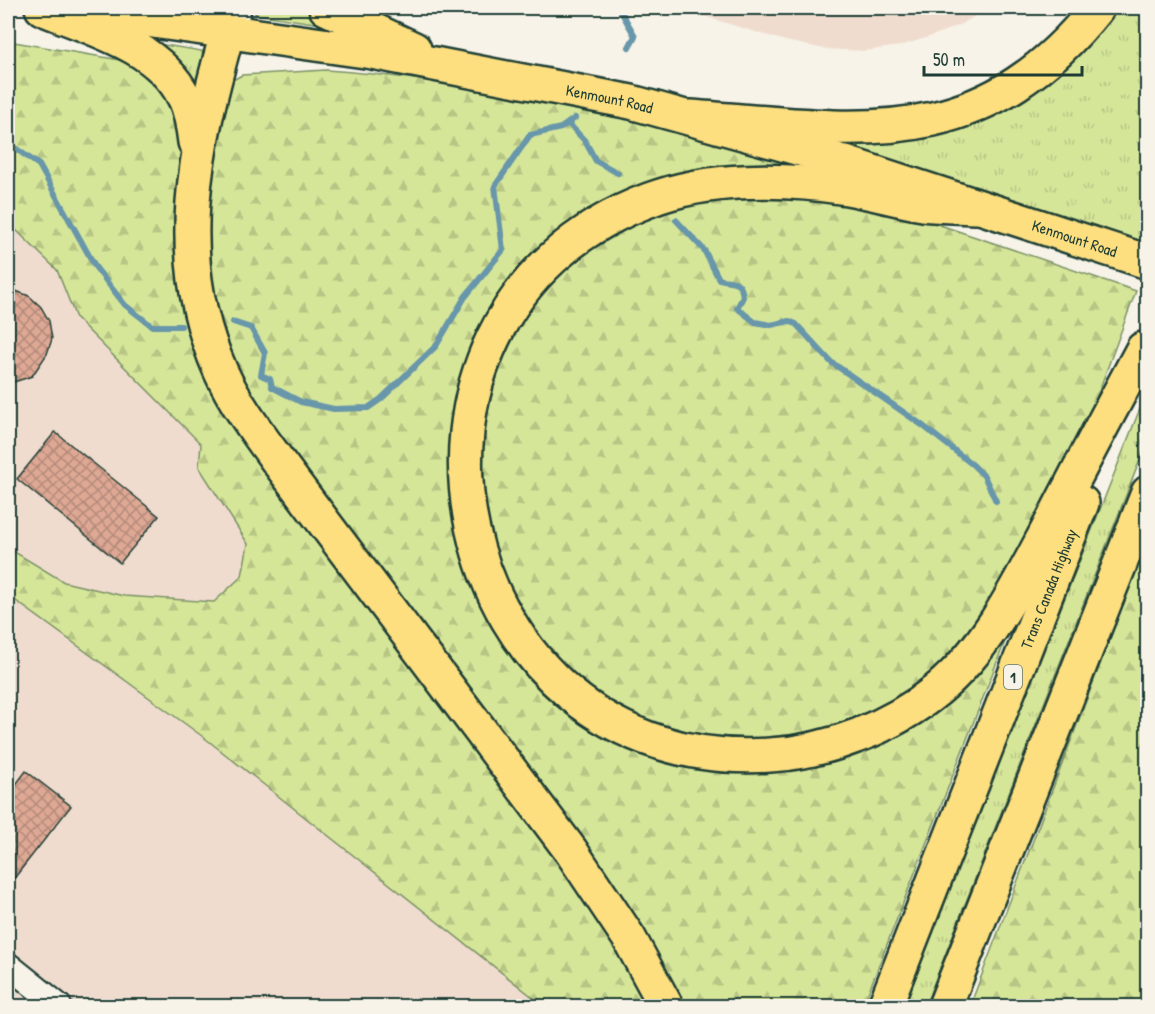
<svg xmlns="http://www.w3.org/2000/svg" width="1155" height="1014" viewBox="0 0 1155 1014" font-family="'Patrick Hand',sans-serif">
<defs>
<pattern id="grass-tufts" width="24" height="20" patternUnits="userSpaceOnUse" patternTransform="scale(1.5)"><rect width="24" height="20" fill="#d6e699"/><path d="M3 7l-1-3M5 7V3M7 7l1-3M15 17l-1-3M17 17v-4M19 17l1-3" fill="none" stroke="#b7c684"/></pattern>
<pattern id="forest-firs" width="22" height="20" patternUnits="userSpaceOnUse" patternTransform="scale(1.5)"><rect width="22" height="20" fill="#d6e699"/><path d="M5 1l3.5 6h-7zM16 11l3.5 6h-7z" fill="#b7c684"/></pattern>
<pattern id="building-cross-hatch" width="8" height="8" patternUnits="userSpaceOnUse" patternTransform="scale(1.5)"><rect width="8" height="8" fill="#dea894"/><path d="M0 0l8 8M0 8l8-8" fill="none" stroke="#b38a7a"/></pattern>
</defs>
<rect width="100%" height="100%" fill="#f7f3e8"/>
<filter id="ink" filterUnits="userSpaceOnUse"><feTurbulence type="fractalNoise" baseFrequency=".0167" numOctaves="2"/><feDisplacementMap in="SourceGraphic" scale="12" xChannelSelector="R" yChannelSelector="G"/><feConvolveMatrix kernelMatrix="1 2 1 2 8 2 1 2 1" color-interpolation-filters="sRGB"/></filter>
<g filter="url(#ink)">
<path fill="#f0dccf" d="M677,8h311l-26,16 -30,12 -32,10 -36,5 -39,-2 -40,-8z
M8,227l8,3 41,40 19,48 125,126 -2,23 49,77 -6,32 -28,26 -90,-6 -60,-14 -56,-34z
M8,595l198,144 338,267h-471l-65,-53z
M8,977l36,29h-36z"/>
<path fill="url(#grass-tufts)" stroke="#7a9266" stroke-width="1.5" d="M257,8h56l40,21 -98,-15z
M1107,8h40v235l-330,-108 102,-3z
M140,41l68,11 -10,54z
M1147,391v51l-222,564h-22z"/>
<path fill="url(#forest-firs)" stroke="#7a9266" stroke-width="1.5" d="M8,41l124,21 24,19 28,47 2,173 375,554 93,151h-110l-338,-267 -198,-144v-47l56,34 60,14 90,6 28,-26 6,-32 -49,-77 2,-23 -125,-126 -19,-48 -41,-40 -8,-3z
M326,70c169,12 337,54 498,104l-215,31 -32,19 -30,25 -50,60 -35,235 10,30 13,31 86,104 28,20 34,16 32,12 62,9 96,-10 193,-143 -153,393h-185l-430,-605 -37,-84 -8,-114 26,-121 13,-7z
M803,193l122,27 211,71 -60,162 -74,146 -78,88 -105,52 -129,2 -89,-37 -71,-67 -41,-76 -14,-132 30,-85 55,-76 110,-64z
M1147,541l1,48 -5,59 5,37 -1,321h-177z"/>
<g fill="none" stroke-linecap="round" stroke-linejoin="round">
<path stroke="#6896aa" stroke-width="6" d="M619,8l16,28 -6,11
M569,124l16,17 11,20 22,12
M8,143l31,22 57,103 29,37 27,21h29
M676,220l28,30 15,29c13,4 22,-1 24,18l-6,11 18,14 16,3 18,-4 7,3 35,38 91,63 51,40 11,11 12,25
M233,322l18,6 14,25 -4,22 9,4 2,8 29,15 33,7 34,-1 13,-9 55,-53 29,-49 38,-47 -8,-64 35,-51 31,-7 14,-10"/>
</g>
<path fill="url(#building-cross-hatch)" stroke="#1f3d34" stroke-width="1.5" d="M8,288l21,8 12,11 8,14 3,18 -5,15 -15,22 -24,8z
M55,432l104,84 -39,47 -103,-84z
M26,771l45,35 -63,80v-91z"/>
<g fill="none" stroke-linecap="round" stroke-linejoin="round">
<g stroke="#1f3d34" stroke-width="28">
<path id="minor" d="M8,965l51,41"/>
</g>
<g stroke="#1f3d34" stroke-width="38">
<path id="secondary" d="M227,34l7,-26"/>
</g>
<g stroke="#1f3d34" stroke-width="38">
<g id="primary">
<path id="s1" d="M61,8l311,44 259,50 184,51 333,109"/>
<path d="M326,8l88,41"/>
</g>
</g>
<g stroke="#1f3d34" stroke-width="38">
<g id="motorway">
<path d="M42,8c50,21 116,37 142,89 7,13 9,30 11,45"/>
<path d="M227,34c-32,115 -57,224 -6,338 15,33 38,63 59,92l291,387 58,87 37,68"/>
<path d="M690,117c169,12 288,40 407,-109"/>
<path d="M976,207c-18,-1 -35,-1 -53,-3 -25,-4 -51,-12 -76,-16 -63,-10 -138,-11 -198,12 -305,114 -206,577 121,555 58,-3 122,-28 167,-65 54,-45 84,-111 117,-172 29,-57 59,-113 89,-169"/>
<path id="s2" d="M885,1006l197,-503"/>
<path d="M945,1006l203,-513"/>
</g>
</g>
<use href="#minor" stroke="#f7f3e8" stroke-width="24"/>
<use href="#secondary" stroke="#f7f3e8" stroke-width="33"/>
<use href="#primary" stroke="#fddf80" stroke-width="33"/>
<use href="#motorway" stroke="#fddf80" stroke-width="33"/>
</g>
</g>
<g text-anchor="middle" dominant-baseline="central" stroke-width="4.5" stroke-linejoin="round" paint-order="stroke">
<rect fill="#f7f3e8" stroke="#60746a" stroke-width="1.5" x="1004" y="665" width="18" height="24" rx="4.5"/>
<g font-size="15" font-weight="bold" fill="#1f3d34">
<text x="1013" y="677">1</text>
</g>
<g font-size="16" fill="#1f3d34" stroke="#f7f3e8">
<text stroke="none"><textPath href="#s1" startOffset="556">Kenmount Road</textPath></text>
<text stroke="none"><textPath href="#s1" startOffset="1042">Kenmount Road</textPath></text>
<text stroke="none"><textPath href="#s2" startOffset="448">Trans Canada Highway</textPath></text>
</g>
</g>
<rect width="1155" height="1014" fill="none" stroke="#f7f3e8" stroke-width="30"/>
<rect x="15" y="15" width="1125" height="984" fill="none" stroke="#1f3d34" stroke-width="2" filter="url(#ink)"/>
<path d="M924 66v9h158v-9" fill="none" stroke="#1f3d34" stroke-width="3"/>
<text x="933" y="66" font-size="18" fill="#1f3d34" stroke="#f7f3e8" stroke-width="4.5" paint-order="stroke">50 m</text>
</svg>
